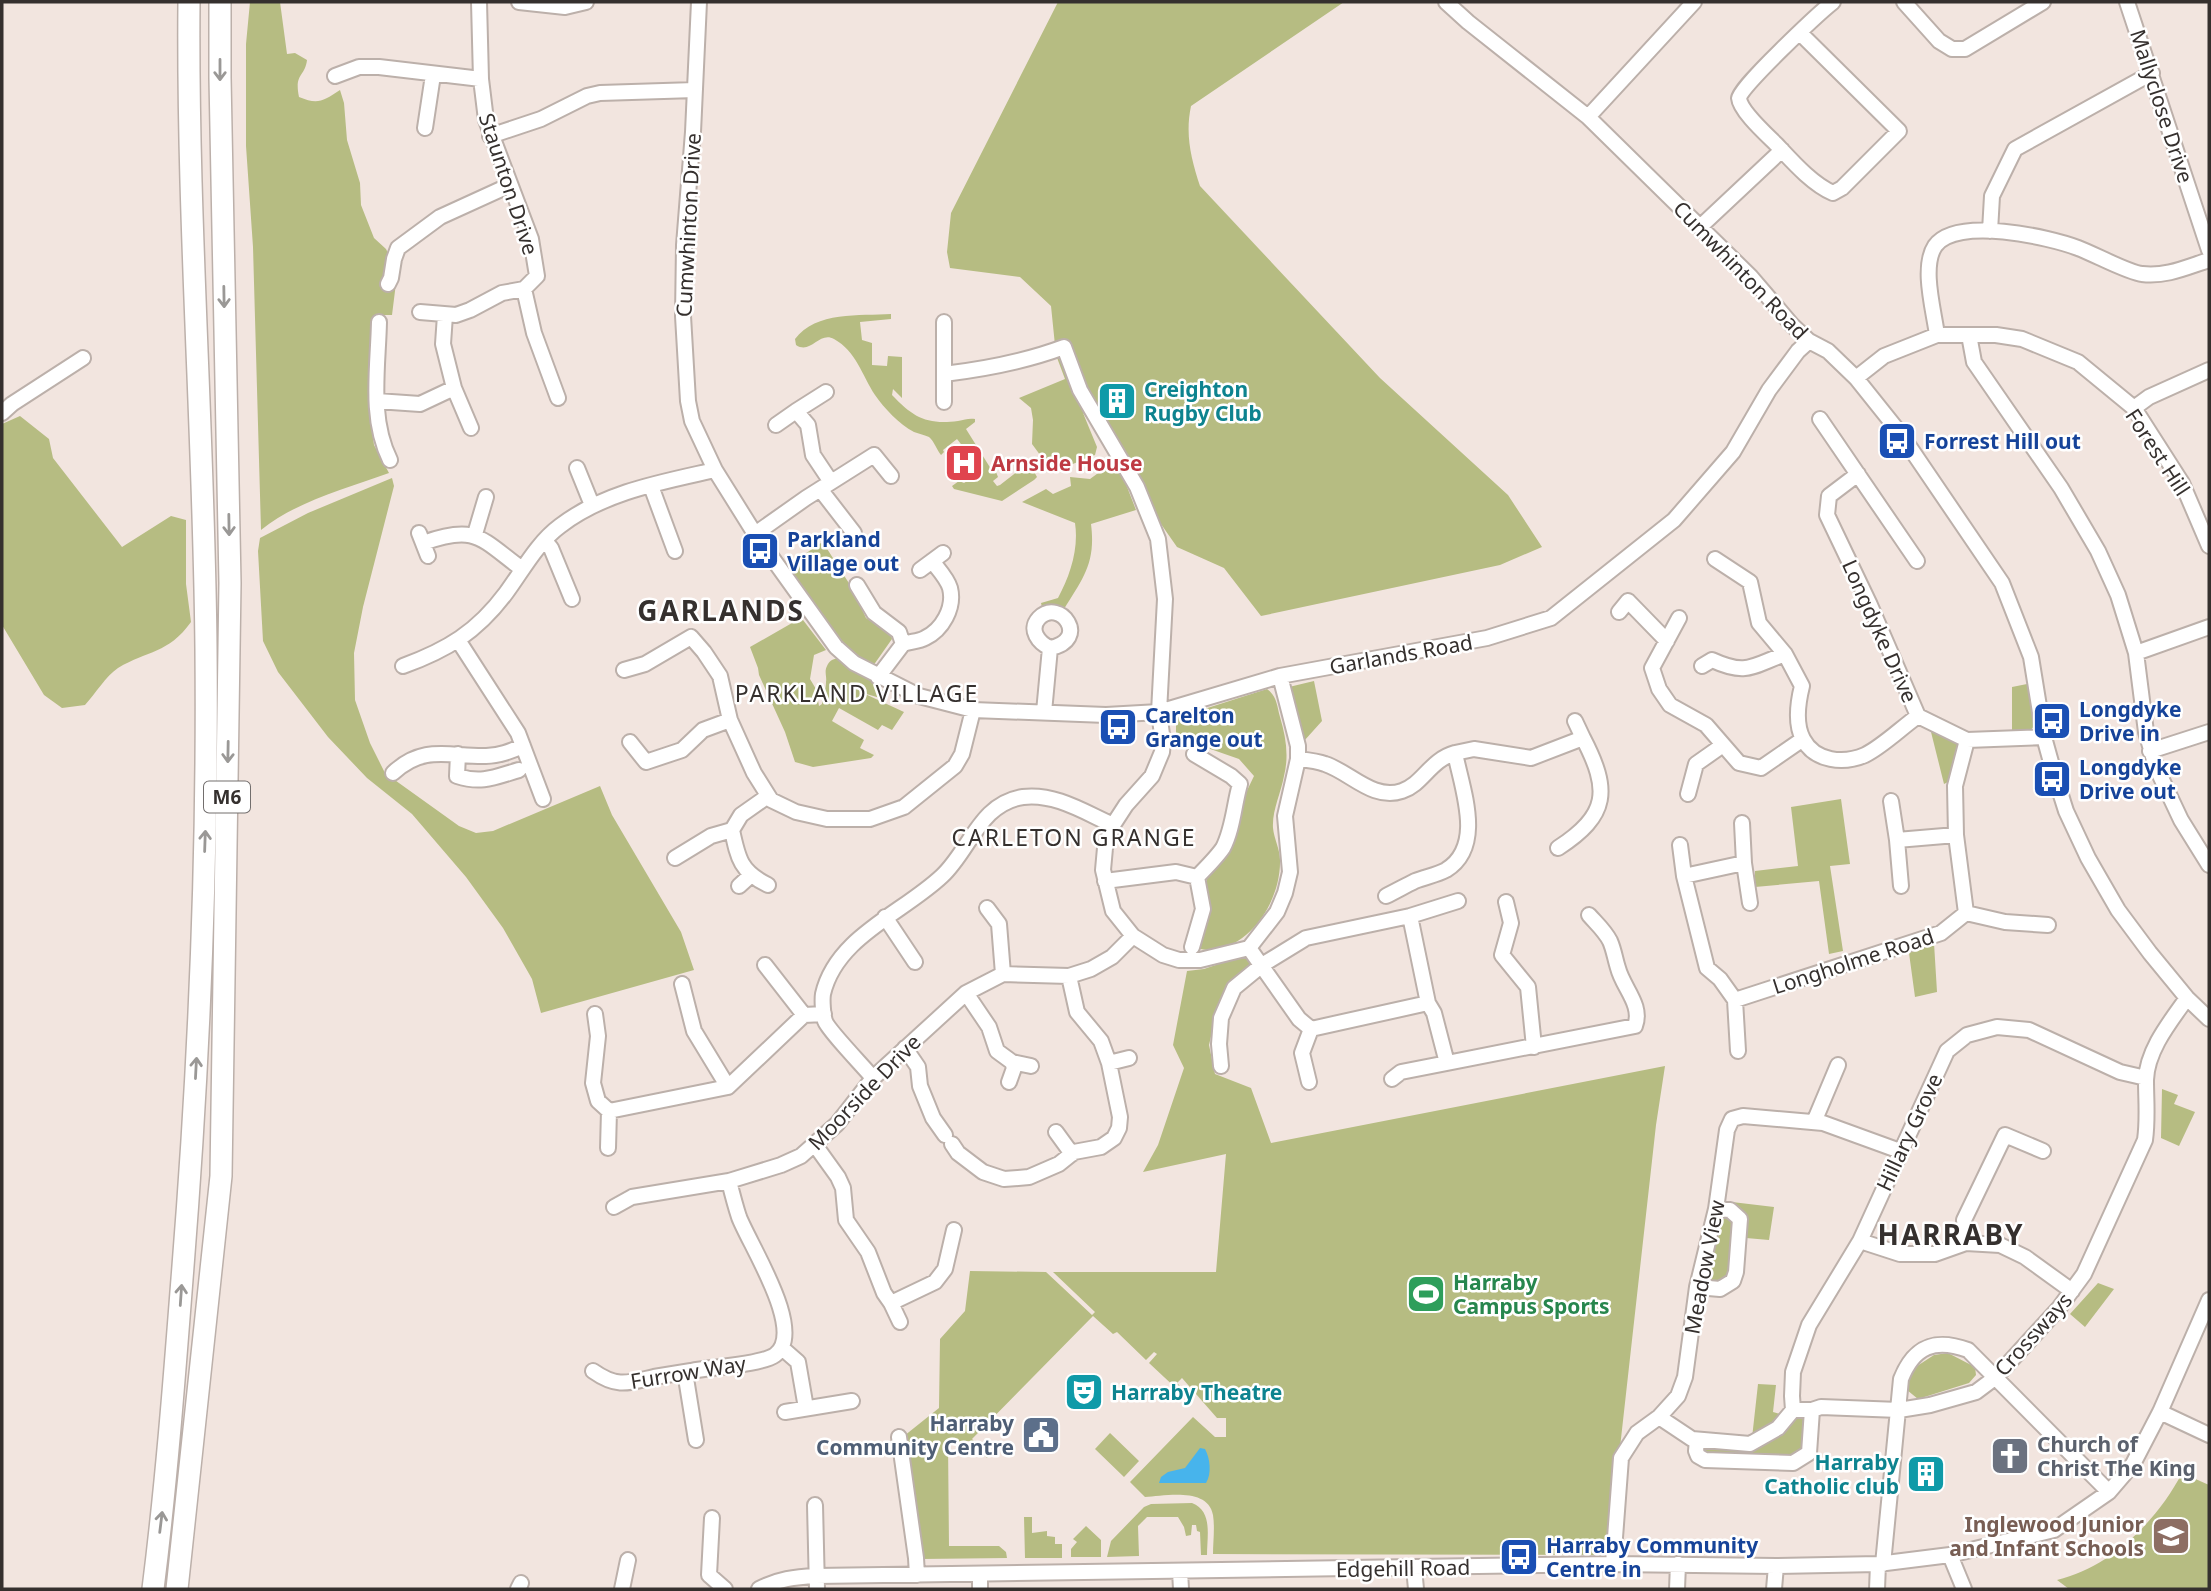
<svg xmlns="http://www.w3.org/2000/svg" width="2211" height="1591" viewBox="0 0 2211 1591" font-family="'Noto Sans',sans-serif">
<rect width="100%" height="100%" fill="#f2e5df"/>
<path fill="#b6bc82" d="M250,2h30l7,52 8,-1 12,7c-2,17 -13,13 -8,37 19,8 24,4 41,-7l4,13 3,37 13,43 1,22 13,33 12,11 3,6 7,28 -4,32h-16l-4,114 2,16 15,28c-44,16 -92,28 -128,57l-8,-283 -7,-101v-102z
M1058,2h286l-153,104c-6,29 0,52 9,80l180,192 128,117 34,52 -42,18 -239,51 -37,-48 -47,-21 -60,-86 19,49 -45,14c5,39 -8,54 -27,85l-22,-2 -1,-4 17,-5c12,-22 21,-49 17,-75l-53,-21 24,-13 7,5 18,-8 -1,-9 20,2 26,-19 -33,-47 14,34 -2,8 -37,15 -9,-3 -17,-23 1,-24 -2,-12 -12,-10 46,-19 -9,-24 -5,-49 -31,-29 -70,-9 -3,-16 4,-39z
M891,314v5l-31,3 2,18 10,3v22l15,1 1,-10 14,1v41l-9,-9 -1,6c21,22 34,30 66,26 7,-1 10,-3 17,-2v3l-9,7 25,40 5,3 2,5 -5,4 4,5 3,-1 27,-21 4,2 6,11 -3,3 -32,21 -48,-12 -2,-3 7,-5 5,2 10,-6 -3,-5 7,-6 -21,-27 -14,11 1,2 -3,3c-4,-5 -7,-14 -12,-18 -4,-2 -10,-3 -15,-5 -15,-8 -30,-24 -39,-37 -13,-20 -19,-44 -41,-56 -15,-8 -23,16 -38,6l-1,-6c21,-28 65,-23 96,-25z
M20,416l29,23 4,19 69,89 49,-31 15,4v64l5,38c-23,32 -43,28 -73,46 -12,8 -23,26 -33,37l-23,3 -18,-13 -42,-70v-201z
M392,478l2,8 -31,121 -9,46 1,47 15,43 15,30 74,53 17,7 17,-2 107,-45 12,29 69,117 13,38 -153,43 -9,-34 -29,-51 -37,-51 -54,-63 -45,-36 -39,-41 -50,-65 -15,-31 -5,-90 2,-13 48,-25z
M821,543l3,1 28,44 14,30 25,16 1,5 -19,27 -25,-14 -62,-85z
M803,620l23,30 -12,5 -4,24 6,10 3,17 3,-2c1,-7 4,-15 4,-22 1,-6 -2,-10 1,-16 10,-24 49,18 60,28l-7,4 -17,-5 41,19 -12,18 -10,-5 -4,5 -39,-22 -7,13 32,19 -4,8 14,7 -3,3 -58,9 -18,-5 -10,-30 -26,-57 -1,-7 -8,-21 42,-24z
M1314,681l8,40 -18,20 -15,-54z
M2027,684l8,41 -6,7 -17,2v-47z
M1267,689c10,7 10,17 13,28 6,20 9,39 4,59 -3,17 -12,34 -11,52 1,11 7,21 7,32 1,37 -25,82 -64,90 -6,1 -15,-1 -21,-2l11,-38 1,-36 47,-98 -15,-17 -63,-22v-19z
M1931,732l8,1 17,8 2,4 -8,36 -6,3z
M1841,799l9,65 -20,2 13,85 -14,3 -10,-73 -64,6v-16l43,-5 -7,-59z
M1934,943l3,49 -22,5 -6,-44z
M1242,956l6,1 6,9 -22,17 -14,24 -9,38 6,29 36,14 20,55 394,-77 -9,59 -48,430 -395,-1c0,-12 2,-26 0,-39 -5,-28 -48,-19 -68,-18l-15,-15 63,-65 22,20h11v-19h-9l-35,-40 -5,5 4,4 -2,4 -30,-28 8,-9 -3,-2 -8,8 -29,-28 -4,2 -20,-18 -121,123 17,17 -2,2 -18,-17 -21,1 1,104h50l7,6 1,6 -86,1 -17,-123 35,-28 1,-69 25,-28 5,-40 76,1 46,43 3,-3 -42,-40h163l10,-118 -83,18 15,-27 26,-77 -11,-23 14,-74 17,-2z
M2162,1089l16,6 -4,9 21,8 -16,34 -18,-8z
M1732,1202l42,5 -5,33 -23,-2 1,-21z
M1723,1214l4,1 7,8 -4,49 -3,5 -11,7 -10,-9 14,-58z
M2098,1283l16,6 -29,38 -15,-13z
M1948,1353l27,14 1,8 -7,8 -51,16 -11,-9 4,-20 23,-15z
M1758,1384l18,1 -3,27 7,2 -2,9 -26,15z
M1800,1417l6,4 -6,33 -11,3 -84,-3 -1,-7c26,1 54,7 76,-12 7,-7 11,-16 20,-18z
M1110,1433l29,28 -15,16 -29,-28z
M2182,1473l27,12v104h-140l-12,-9c54,-13 100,-59 125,-107z
M1192,1503c21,8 15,33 15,52h-6l-1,-23 -3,-1 -1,-6h-4l-1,10 -5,1 -2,-9 -6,-10h-31l-9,9 1,30 -32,1 4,-16 33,-34 7,-3z
M1024,1517h8v16l15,-2v5l8,1v7h7v14h-37z
M1086,1526l15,14v17h-30v-8l6,-7 -4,-3z"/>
<path fill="#47b4ec" d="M1200,1448l5,1c5,9 7,25 1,34h-47l2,-6 7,-5 17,-4z"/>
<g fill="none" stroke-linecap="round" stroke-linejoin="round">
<g stroke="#bcb0aa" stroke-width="18">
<path id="minor" d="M479,2l2,77 5,41 45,119 6,37 -13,13 10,44 24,65
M519,2l46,5 21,-5
M699,2l-6,130 -9,113 -1,71 5,85 4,20 23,49 40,64 81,113 18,16 65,33 54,14 133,5 53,-3 121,-36 207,-38 64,-20 123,-98 59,-68 36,-62 29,-39 11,-10
M1446,2l22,20 120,95 163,160 41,48 17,16 19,10 28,27 44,55 102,150 29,74 13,80 10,36 12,38 22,47 30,52 32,43 37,45 22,21
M1904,2l35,39 13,8h13l78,-47
M2127,2l82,248
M1800,33l99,98 -57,57 -9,5c-21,-9 -41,-32 -57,-49 -9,-9 -36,-33 -37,-46 0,-10 80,-85 94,-96
M335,76l24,-9h20l102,12
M1588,117l106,-115
M425,128l8,-53
M490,136l51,-17 46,-23 13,-3 95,-3
M1700,227l82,-77
M1990,231l2,-35 23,-47 137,-76
M388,284l3,-6 3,-19 4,-11 42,-31 70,-32
M420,312l36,3 14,-5 32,-17 22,-4
M445,315l-2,29 11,44 17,40
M379,322c-1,46 -10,96 11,138
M1937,335c-3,-24 -16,-68 -2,-89 21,-30 114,-9 143,2 16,6 51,25 64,26 24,3 45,-7 67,-14
M1969,335l5,27 87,126 37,63 20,44 18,58 10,79 10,35 25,53 28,45
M944,374c42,-5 80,-12 120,-27l16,43 57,97 21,52 7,60 -6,113 4,30 -1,10 -10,24 -26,29 -13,20 -8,23 -2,22 10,41 20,25 30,19 16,5h21l49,-12 28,-36 8,-19 5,-21 -5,-56 13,-57v-13l-18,-70
M1856,378l28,-22 53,-21h59l26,4 56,23 56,46 48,75 27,63
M377,401l43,3 34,-16
M944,402v-80
M2134,408l15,-11 60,-27
M796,411l30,-19
M2,413l10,-9 71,-46
M1820,419l97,142
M776,425l20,-14 12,14 5,30 18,27
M577,468l15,37
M1858,474l-29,22 -2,19 43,90 48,111 49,24 77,-3
M651,486l24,65
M820,489l34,44
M419,533l9,23
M475,534l11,-37
M755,534l51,-36 68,-43 17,21
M545,541l6,7 21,51
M423,543c53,-19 57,-5 99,26
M1715,559l35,23 9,41 26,31 17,32c-4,16 -7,38 1,53 12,23 41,25 62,16 18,-9 36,-27 53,-39
M920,570l23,-17
M857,585l17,28 25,19 4,12
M1619,612l9,-11 39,40
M1679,618l-27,50 7,21 11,16 36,20 33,38 22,5 42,-29
M458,640l60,93 25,66
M2136,653l73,-26
M403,666c44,-16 74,-34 103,-73 17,-23 31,-50 54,-67 44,-34 102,-44 155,-56
M1702,666l10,-6c35,16 40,6 73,-6
M624,670l21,-6 46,-27 13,15 16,24 10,44 24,53 17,27 25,12 31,7h43l34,-12 51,-41 7,-12 11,-44
M878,677l25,-33c7,-3 15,-2 22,-6 17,-8 30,-30 25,-50 -3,-10 -12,-19 -18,-27
M1044,712l6,-64c-11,-5 -22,-18 -11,-30 21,-21 52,22 11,30
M1575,721l8,17
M630,742l16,20 36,-12 21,-20 27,-10
M2150,751l59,-19
M1455,753l19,-4 57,9 52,-20c27,52 26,77 -25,110
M458,754l-1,22c25,8 38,1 62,-6
M1298,759c9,1 19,2 27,5 25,8 48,37 77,27 21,-7 28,-31 53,-38 7,36 30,93 -9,117 -9,5 -21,7 -31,11 -10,5 -19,10 -29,15
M393,773c31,-29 57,-16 93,-17 13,0 25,-5 37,-10
M1688,794l8,-30 27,-19
M1891,801l6,39 4,46
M1742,823l2,40
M1897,840l59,-5
M1680,845l4,31 23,92 13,11 15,21 3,51
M675,858l36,-22 21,-6
M1684,876l60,-13 6,40
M1105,881l71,-9 21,5c9,-9 19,-19 26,-29 10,-19 11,-43 17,-64l-9,-8 -37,-22
M768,885c-27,-13 -30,-26 -36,-55l9,-15 27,-19
M739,886l11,-10
M1506,902l5,21 -9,32 26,32 6,60
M987,908l12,16 4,50
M1966,913l39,9 43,3
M1410,916l18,87
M885,917l30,45
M1192,947l11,-38 -6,-32
M1249,948l50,71 12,10 117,-26 6,10 13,50 188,-37c8,-21 -12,-38 -17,-58 -3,-9 -4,-18 -8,-27 -5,-10 -14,-18 -21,-26
M765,965l39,50
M682,984l12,47 34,56
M966,993l23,34 8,24 15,11 2,6 -5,14
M1735,1000l206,-67 25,-20 -10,-78 -1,-49 12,-46
M595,1014l3,22 -5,47 5,18 11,10 119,-24 76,-72 20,-1
M905,1048l13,19 2,19 13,32 12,17
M1012,1062l19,4
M1109,1063l20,-5
M1221,1066l-2,-22 2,-26 13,-30 28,-23 44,-27 104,-22 48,-15
M873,1078c-9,-11 -45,-48 -48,-57 -2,-6 -3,-21 -2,-27 13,-57 80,-81 119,-118 28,-26 38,-73 81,-79 32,-4 61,15 90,28
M1392,1079l9,-7 46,-9
M1309,1082l-7,-29 9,-24
M1814,1122l24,-57
M1056,1132l16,22
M952,1144l6,9 25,19 21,7 14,-1 11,-1 30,-13 15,-12 27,-5 13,-9 5,-10 1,-11 -11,-54 -8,-22 -24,-29 -8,-36
M815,1145l23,32 5,11 3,32 22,32 16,41 7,10 44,-21 10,-13 9,-39
M608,1148l1,-37
M614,1207l18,-10 97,-16 52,-16 20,-9 36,-32 36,-46 93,-85 37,-19 66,2 22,-7 21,-12 21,-21
M1860,1241l40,13h35l31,-11 34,2 25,12 47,34
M1966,1243l-2,-23 41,-85 38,16
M1697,1287l23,2 13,-8 3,-9 4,-53 -10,-9 -14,-1
M891,1303l9,19
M782,1348l16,14 8,46
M593,1371c24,17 35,12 61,6 12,-2 25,-4 37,-6 20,-4 70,-6 84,-16 32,-23 -26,-111 -36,-138 -4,-12 -7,-24 -10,-36
M685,1372l11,68
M1793,1410l-1,-14 1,-24 16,-47 51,-84 87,-190 20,-16 30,-8 32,3 91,42 26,6
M785,1412l67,-11
M2160,1412l49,23
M1659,1417l33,22 58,5 28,-16 15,-18h19l9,-3 78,3 31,-5 46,-13 20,-15 63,-69 25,-34 61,-134c3,-21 1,-39 1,-60 1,-30 24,-58 41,-82
M899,1437l17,121 1,17
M1697,1440l-1,11 2,5 7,4 88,3 16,-10 3,-43
M815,1505l2,84
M712,1518l-3,57 16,14
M1950,1555l14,34
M1613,1564l8,-106 16,-25 22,-16 19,-21 7,-19 12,-90 19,-78 11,-79 5,-11 11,-3 80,7 77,28
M1883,1564l18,-185c13,-33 34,-41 67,-29l141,142
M1414,1568l2,21
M1180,1571l1,18
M980,1574v15
M518,1589l3,-6
M622,1589l6,-29
M759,1589c19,-10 36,-12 57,-13l797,-12 163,2 102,-2 72,-9 104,-25 55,-38 24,-28 27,-52 49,-112
M1677,1589l1,-25
M1774,1589l2,-23
M1877,1589l1,-25"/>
</g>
<g stroke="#bcb0aa" stroke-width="24">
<path id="highway" d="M153,1589c13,-103 21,-206 29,-310 17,-210 26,-420 24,-630 -2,-216 -19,-432 -17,-647
M177,1589l44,-413 9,-593 -10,-505v-76"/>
</g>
<use href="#minor" stroke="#fff" stroke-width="14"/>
<use href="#highway" stroke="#fff" stroke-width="21"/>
</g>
<defs><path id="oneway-shaft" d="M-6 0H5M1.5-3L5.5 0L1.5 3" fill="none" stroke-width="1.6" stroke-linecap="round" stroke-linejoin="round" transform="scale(1.75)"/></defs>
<g stroke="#9a9896">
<use href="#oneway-shaft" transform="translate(220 70) rotate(90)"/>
<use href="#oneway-shaft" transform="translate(224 297) rotate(89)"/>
<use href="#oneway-shaft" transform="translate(229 525) rotate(89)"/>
<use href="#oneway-shaft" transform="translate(228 752) rotate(91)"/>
<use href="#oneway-shaft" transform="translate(205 841) rotate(-88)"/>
<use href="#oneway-shaft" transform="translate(196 1068) rotate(-87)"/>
<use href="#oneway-shaft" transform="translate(181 1295) rotate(-86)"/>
<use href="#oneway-shaft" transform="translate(161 1522) rotate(-83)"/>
</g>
<defs>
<g id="building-square" transform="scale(2.0125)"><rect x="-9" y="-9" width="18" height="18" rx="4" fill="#0f9aa8" stroke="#fff"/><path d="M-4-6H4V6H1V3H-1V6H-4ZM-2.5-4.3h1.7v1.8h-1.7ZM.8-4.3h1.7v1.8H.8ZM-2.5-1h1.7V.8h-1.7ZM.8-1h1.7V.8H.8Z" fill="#fff"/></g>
<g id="bus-square" transform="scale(2.0125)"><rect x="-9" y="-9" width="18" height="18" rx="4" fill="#1a4fb4" stroke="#fff"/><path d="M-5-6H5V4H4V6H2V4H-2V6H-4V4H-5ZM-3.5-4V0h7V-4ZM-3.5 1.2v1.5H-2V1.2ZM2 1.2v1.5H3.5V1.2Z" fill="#fff"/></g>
<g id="hospital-square" transform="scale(2.0125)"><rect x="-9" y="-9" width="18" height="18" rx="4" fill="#e0444e" stroke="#fff"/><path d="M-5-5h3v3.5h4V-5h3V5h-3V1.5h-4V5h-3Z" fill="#fff"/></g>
<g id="stadium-square" transform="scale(2.0125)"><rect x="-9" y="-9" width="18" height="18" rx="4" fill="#2e9e5b" stroke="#fff"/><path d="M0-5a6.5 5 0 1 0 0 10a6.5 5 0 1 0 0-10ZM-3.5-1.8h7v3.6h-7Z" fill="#fff"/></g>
<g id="theatre-square" transform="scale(2.0125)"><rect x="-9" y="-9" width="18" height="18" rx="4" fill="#0f9aa8" stroke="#fff"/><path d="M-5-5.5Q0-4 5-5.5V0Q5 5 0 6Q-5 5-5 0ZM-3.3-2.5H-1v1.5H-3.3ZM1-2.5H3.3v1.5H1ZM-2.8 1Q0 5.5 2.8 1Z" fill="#fff"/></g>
<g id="civic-square" transform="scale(2.0125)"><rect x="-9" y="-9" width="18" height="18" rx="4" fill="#5c6f8a" stroke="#fff"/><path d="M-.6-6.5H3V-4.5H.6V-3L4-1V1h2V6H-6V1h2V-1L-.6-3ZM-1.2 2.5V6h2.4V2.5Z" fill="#fff"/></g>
<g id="church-square" transform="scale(2.0125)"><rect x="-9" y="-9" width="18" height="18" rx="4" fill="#6b7280" stroke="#fff"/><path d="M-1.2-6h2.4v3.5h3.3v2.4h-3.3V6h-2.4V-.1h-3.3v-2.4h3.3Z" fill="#fff"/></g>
<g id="school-square" transform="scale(2.0125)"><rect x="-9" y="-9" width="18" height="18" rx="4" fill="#8d6e63" stroke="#fff"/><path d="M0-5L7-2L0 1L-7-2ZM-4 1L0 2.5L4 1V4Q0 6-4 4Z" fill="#fff"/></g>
</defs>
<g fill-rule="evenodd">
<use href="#building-square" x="1117" y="401"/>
<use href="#bus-square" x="1897" y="441"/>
<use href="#hospital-square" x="964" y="463"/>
<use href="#bus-square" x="760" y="551"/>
<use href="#bus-square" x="2052" y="721"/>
<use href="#bus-square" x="1118" y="727"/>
<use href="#bus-square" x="2052" y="779"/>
<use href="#stadium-square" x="1426" y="1294"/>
<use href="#theatre-square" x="1084" y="1392"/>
<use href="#civic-square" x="1041" y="1435"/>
<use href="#church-square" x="2010" y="1456"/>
<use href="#building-square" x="1926" y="1474"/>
<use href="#school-square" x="2171" y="1536"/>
<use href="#bus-square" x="1519" y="1557"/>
</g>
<g text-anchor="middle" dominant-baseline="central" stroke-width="5" stroke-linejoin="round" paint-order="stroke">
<rect fill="#fff" stroke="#726e6d" stroke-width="2" x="204" y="781.5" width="46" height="31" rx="5"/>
<g font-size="19" font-weight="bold" fill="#35302e">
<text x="227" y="797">M6</text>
</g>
<g font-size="21" fill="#35302e" stroke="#fff">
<text transform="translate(2162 106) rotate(72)">Mallyclose Drive</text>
<text transform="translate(509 184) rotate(72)">Staunton Drive</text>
<text transform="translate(688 225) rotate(-87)">Cumwhinton Drive</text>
<text transform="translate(1741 270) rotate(46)">Cumwhinton Road</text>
<text transform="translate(2158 452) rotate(57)">Forest Hill</text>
<text transform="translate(1880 631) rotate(66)">Longdyke Drive</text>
<text transform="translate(1401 654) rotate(-10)">Garlands Road</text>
<text transform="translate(1853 961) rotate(-18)">Longholme Road</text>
<text transform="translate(864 1092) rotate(-46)">Moorside Drive</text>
<text transform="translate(1909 1132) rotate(-65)">Hillary Grove</text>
<text transform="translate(1704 1267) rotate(-79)">Meadow View</text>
<text transform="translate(2033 1334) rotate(-48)">Crossways</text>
<text transform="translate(688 1372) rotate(-9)">Furrow Way</text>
<text transform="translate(1403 1568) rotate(-1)">Edgehill Road</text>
</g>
<g font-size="21" font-weight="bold" fill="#0d838f" stroke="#fff" text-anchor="start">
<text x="1144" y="389">Creighton<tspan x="1144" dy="24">Rugby Club</tspan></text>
<text x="1111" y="1392">Harraby Theatre</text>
<text x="1899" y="1462" text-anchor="end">Harraby<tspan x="1899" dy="24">Catholic club</tspan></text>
</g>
<g font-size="21" font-weight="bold" fill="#164399" stroke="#fff" text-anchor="start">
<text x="1924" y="441">Forrest Hill out</text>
<text x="787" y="539">Parkland<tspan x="787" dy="24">Village out</tspan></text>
<text x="2079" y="709">Longdyke<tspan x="2079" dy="24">Drive in</tspan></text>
<text x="1145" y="715">Carelton<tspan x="1145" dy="24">Grange out</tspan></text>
<text x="2079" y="767">Longdyke<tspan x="2079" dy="24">Drive out</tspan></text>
<text x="1546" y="1545">Harraby Community<tspan x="1546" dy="24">Centre in</tspan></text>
</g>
<g font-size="21" font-weight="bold" fill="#be3a42" stroke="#fff" text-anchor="start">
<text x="991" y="463">Arnside House</text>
</g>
<g font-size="21" font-weight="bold" fill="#27864d" stroke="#fff" text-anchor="start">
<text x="1453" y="1282">Harraby<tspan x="1453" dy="24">Campus Sports</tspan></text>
</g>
<g font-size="21" font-weight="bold" fill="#4e5e75" stroke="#fff" text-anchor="end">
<text x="1014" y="1423">Harraby<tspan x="1014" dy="24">Community Centre</tspan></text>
</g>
<g font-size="21" font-weight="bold" fill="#5b616d" stroke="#fff" text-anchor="start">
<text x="2037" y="1444">Church of<tspan x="2037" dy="24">Christ The King</tspan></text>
</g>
<g font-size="21" font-weight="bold" fill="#785e54" stroke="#fff" text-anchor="end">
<text x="2144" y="1524">Inglewood Junior<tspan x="2144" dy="24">and Infant Schools</tspan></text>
</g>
<g font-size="23" letter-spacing="2" fill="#35302e" stroke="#fff">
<text x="857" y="693">PARKLAND VILLAGE</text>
<text x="1074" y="837">CARLETON GRANGE</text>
</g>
<g font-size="28" font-weight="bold" letter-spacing="2" fill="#35302e" stroke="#fff">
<text x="721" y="610">GARLANDS</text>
<text x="1951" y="1234">HARRABY</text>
</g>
</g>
<rect width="2211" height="1591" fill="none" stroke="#35302e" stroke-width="7"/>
</svg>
